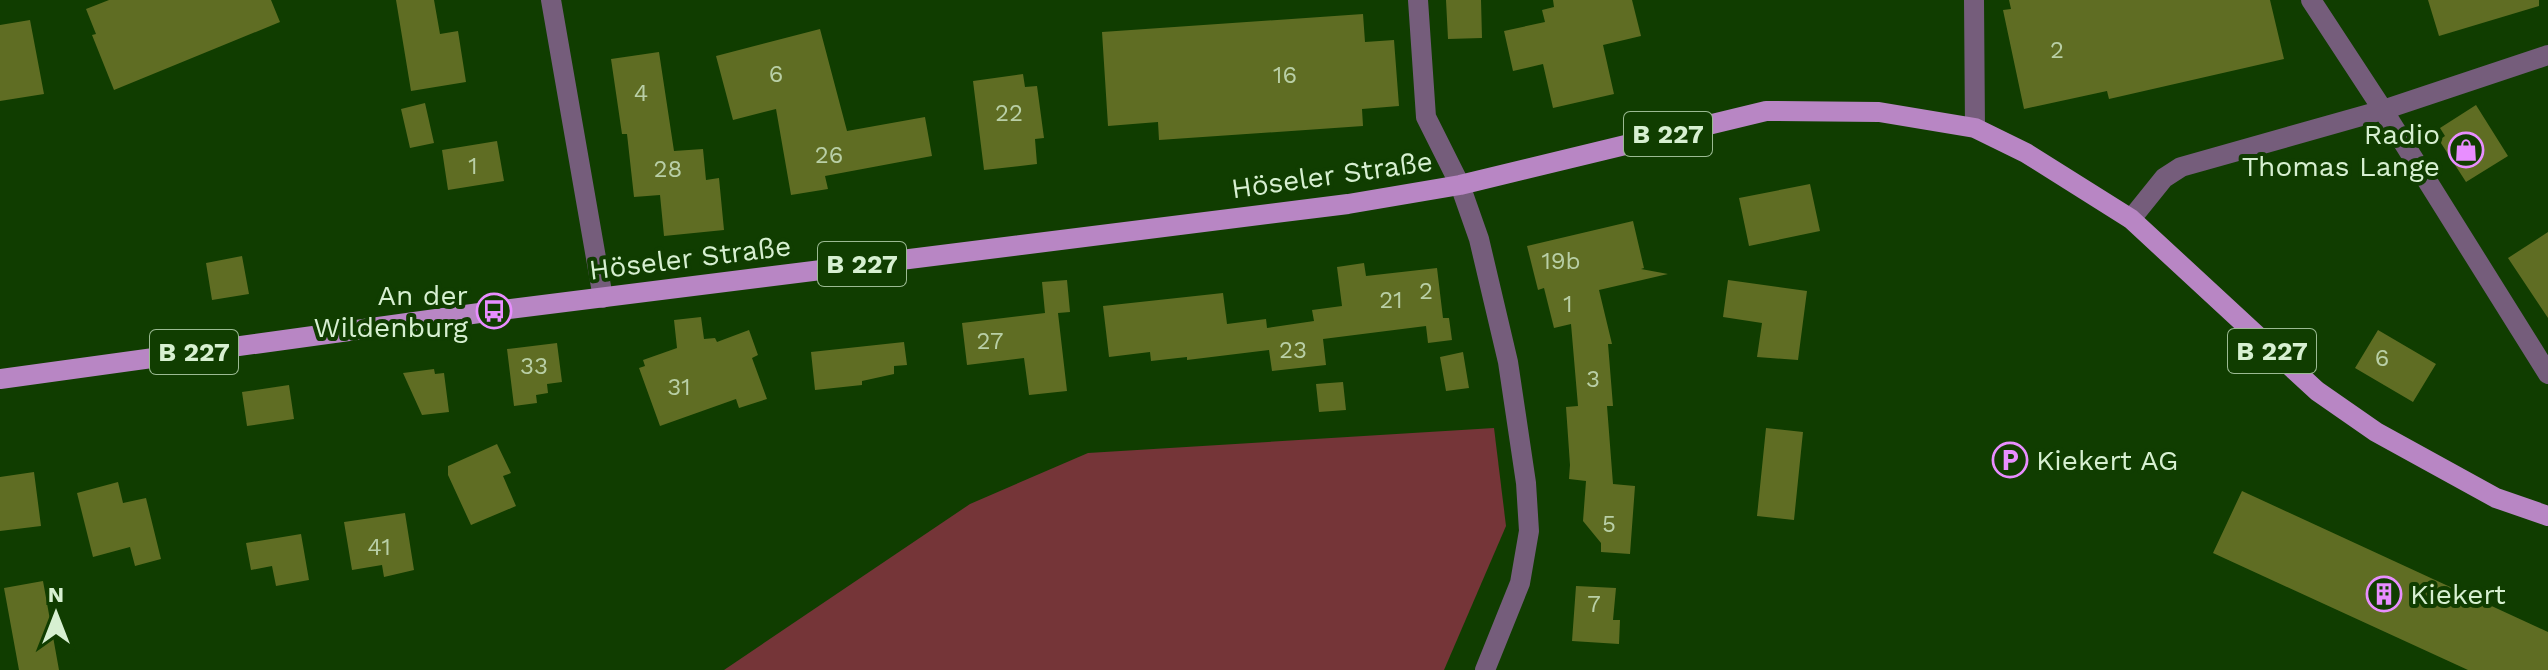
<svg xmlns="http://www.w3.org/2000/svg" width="2548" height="670" viewBox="0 0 2548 670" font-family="'Work Sans',sans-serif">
<rect width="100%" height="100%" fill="#103d00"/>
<path fill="#753538" d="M1494,428l12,98 -62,144h-720l246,-166 118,-51z"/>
<path fill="#5f6d23" d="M109,0h162l9,22 -166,68 -22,-55 4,-1 -10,-25z
M396,0h38l6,34 18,-3 8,51 -55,9z
M1446,0h35l1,38 -34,1z
M1553,0h79l9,36 -38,9 11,49 -61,14 -10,-44 -30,7 -9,-40 41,-9 -3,-12 12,-3z
M2009,0h261l14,59 -175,40 -2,-8 -83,18 -21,-99 8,-1z
M2428,0h111v6l-100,30z
M1363,14l2,28 29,-2 5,66 -37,3 1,17 -204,14 -1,-18 -50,4 -6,-94z
M30,20l14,74 -44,7v-76z
M820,29l27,102 78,-14 7,39 -107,20 3,13 -37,6 -15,-86 -43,11 -17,-64z
M659,52l15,99 29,-2 3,31 13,-2 5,52 -60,6 -4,-41 -26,2 -7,-63h-5l-11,-75z
M1023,74l2,13 12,-1 7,52 -9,1 2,25 -53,6 -11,-89z
M425,103l9,40 -24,5 -9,-39z
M2476,105l32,51 -42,26 -27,-42 6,-4 -5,-8z
M497,141l7,40 -56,9 -6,-40z
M1810,184l10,47 -71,15 -10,-48z
M1633,221l11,47 -3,1 27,5 -69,16 13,54h-4l5,62h-6l6,78 22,2 -5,68 -29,-2v-9l-18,-22 3,-40 -17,-2 1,-14 -4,-58 12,-1 -7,-82 -17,4 -10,-40 -6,2 -11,-44z
M2548,232v86l-40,-60z
M242,256l7,38 -37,6 -6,-37z
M1364,263l2,13 71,-8 6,50h6l3,22 -24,3 -2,-17 -103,13 3,26 -54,6 -3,-21 -82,10v-3l-36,4 -1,-9 -41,5 -6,-51 120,-13 4,31 39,-5 1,9 47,-7 -2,-11 30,-4 -5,-39z
M1067,280l3,32 -12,1 9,78 -38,4 -5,-37 -57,7 -5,-42 83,-10 -3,-31z
M1728,280l79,11 -9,69 -41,-3 5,-34 -39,-6z
M701,317l3,22 11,-1 2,4 32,-12 9,25 -6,3 15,41 -28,9 -3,-9 -76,27 -21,-58 6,-2 -2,-6 34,-12 -3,-28z
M2378,330l58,34 -23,38 -58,-34z
M904,342l3,23 -13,1v8l-32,7v4l-47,5 -4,-38z
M557,343l5,39 -15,2 1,9 -12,2 1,8 -23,3 -7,-57z
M1463,352l6,36 -23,3 -6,-34z
M434,369l1,5 9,-1 5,39 -27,3 -19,-42z
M1343,382l3,28 -27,2 -3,-28z
M289,385l5,34 -47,7 -5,-34z
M1766,428l37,4 -9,88 -37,-4z
M497,444l14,29 -8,3 13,30 -45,19 -23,-50v-9z
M34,472l7,54 -41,5v-54z
M118,482l5,21 23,-5 15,61 -26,7 -5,-19 -37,10 -16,-64z
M2242,491l306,141v38h-80l-255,-117z
M405,513l9,57 -30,7 -2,-12 -30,5 -8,-48z
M301,534l8,46 -33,6 -4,-20 -21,4 -5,-27z
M43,581l16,89h-40l-15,-82z
M1576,586l40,2 -3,32h7l-1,24 -47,-3z"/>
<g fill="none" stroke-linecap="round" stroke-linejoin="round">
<path stroke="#755d7b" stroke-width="20" d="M551,0l52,298
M1418,0l8,117 34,68 19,54 29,123 18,121 3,48 -9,52 -35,87
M1974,0l1,128
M2311,0l72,110 165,264
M2131,219l33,-41 17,-11 202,-57 165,-55"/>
<path stroke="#b886c4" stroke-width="20" d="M0,379l494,-68 854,-107 112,-19 306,-74 113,1 96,16 51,25 105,66 186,172 59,41 120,66 52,18"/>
</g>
<defs>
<g id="shop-ring" transform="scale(1.8)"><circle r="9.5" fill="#103d00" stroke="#e88eff" stroke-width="1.5"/><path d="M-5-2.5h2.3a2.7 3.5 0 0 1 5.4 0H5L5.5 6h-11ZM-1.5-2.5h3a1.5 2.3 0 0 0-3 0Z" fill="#e88eff"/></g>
<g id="bus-ring" transform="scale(1.8)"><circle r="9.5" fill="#103d00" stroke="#e88eff" stroke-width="1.5"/><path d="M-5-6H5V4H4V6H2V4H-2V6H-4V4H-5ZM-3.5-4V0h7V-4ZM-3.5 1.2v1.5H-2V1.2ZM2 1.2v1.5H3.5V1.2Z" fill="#e88eff"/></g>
<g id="parking-ring" transform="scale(1.8)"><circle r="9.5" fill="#103d00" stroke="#e88eff" stroke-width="1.5"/><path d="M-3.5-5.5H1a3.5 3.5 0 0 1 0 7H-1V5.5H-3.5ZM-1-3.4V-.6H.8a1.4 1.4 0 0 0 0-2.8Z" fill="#e88eff"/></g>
<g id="building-ring" transform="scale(1.8)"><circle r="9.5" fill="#103d00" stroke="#e88eff" stroke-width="1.5"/><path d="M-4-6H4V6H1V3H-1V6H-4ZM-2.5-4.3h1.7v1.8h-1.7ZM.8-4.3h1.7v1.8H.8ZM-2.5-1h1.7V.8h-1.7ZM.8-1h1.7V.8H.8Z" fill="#e88eff"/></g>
</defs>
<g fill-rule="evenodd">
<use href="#shop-ring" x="2466" y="150"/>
<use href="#bus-ring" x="494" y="311"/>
<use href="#parking-ring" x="2010" y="460"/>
<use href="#building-ring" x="2384" y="594"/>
</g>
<g text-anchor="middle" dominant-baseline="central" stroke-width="8" stroke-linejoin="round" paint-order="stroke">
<g font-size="24" fill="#b9cfa6">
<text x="2057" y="50">2</text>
<text x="776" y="74">6</text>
<text x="1285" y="75">16</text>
<text x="641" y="93">4</text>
<text x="1009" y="113">22</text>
<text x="829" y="155">26</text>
<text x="473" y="166">1</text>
<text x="668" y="169">28</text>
<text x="1561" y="261">19b</text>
<text x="1426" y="291">2</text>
<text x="1391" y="300">21</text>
<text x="1568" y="304">1</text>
<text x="990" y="341">27</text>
<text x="1293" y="350">23</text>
<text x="2382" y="358">6</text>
<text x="534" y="366">33</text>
<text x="1593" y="379">3</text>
<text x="679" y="387">31</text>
<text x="1609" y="524">5</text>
<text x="379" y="547">41</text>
<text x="1594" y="604">7</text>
</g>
<g fill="#103d00" stroke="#9bba92" stroke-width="2">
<rect x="1624" y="112" width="88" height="44" rx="6"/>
<rect x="818" y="242" width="88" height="44" rx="6"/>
<rect x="2228" y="329" width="88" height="44" rx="6"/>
<rect x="150" y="330" width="88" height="44" rx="6"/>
</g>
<g font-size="26" font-weight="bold" fill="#d7f0d1">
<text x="1668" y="134">B 227</text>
<text x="862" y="264">B 227</text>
<text x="2272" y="351">B 227</text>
<text x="194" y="352">B 227</text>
</g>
<g font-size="28" fill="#d7f0d1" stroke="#103d00" text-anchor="end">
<text x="2440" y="134">Radio<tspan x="2440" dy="32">Thomas Lange</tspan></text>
<text x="468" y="295">An der<tspan x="468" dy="32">Wildenburg</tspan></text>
<text x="2036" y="460" text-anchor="start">Kiekert AG</text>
<text x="2410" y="594" text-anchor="start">Kiekert</text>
</g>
<g font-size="28" fill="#d7f0d1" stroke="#103d00">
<text transform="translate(1332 175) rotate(-8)">Höseler Straße</text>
<text transform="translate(690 258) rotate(-7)">Höseler Straße</text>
</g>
</g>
<g transform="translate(56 614)" stroke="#103d00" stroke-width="6" paint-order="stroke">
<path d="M0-6L14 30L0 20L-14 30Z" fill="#d7f0d1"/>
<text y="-12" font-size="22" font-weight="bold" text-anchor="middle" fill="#d7f0d1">N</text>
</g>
</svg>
